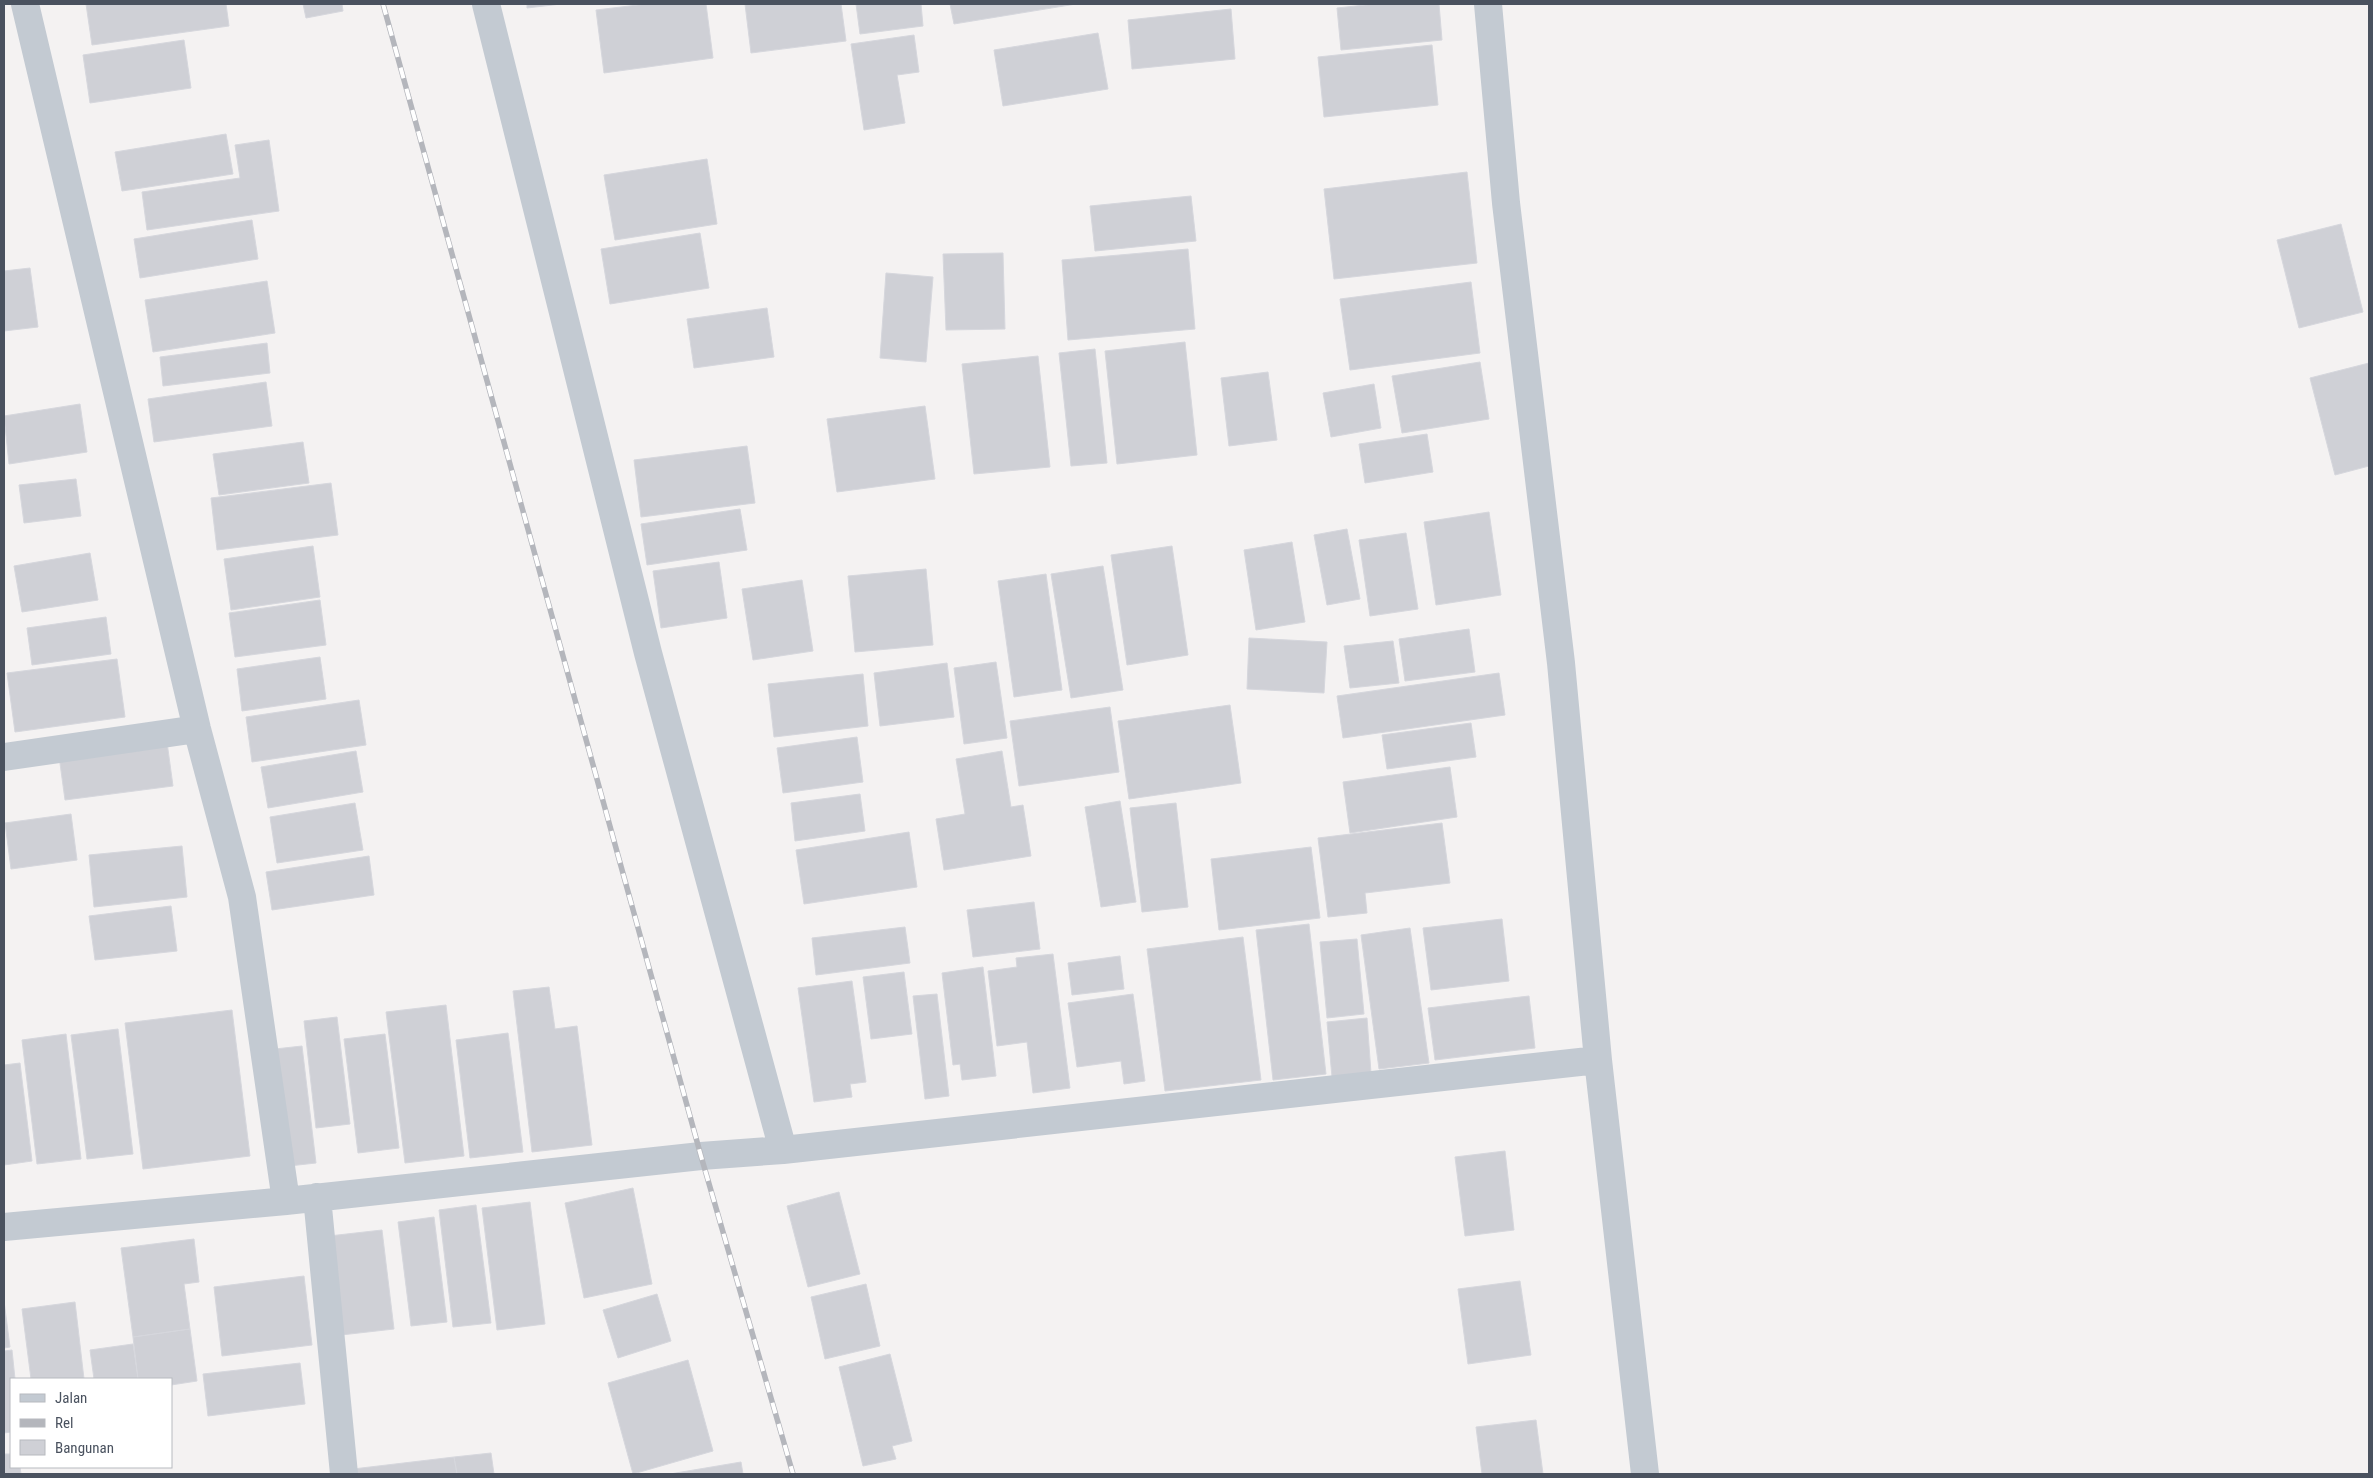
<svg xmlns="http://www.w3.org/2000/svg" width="2373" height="1478" viewBox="0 0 2373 1478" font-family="'Roboto Condensed',sans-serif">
<rect width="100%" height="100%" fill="#f4f2f2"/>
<path fill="#cfd0d6" stroke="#d6d7dd" d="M86,4h140l3,22 -137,19z
M303,4h39l1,7 -37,7z
M527,4h34l-34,4z
M646,4h60l7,54 -109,15 -8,-63z
M745,4h96l5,37 -95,12z
M856,4h65l2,22 -63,8z
M950,4h126l-122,20z
M1374,4h65l3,36 -101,10 -4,-42z
M1231,9l4,50 -103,10 -4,-49z
M1098,33l10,56 -105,17 -9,-56z
M914,35l5,37 -22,3 8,48 -41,7 -13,-86z
M184,40l7,48 -101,15 -7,-48z
M1432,45l6,60 -114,12 -6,-60z
M226,134l7,40 -111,17 -7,-39z
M269,140l10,71 -132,19 -5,-38 98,-14 -5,-33z
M707,159l10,65 -102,16 -11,-65z
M1467,172l10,91 -143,16 -10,-90z
M1191,196l5,45 -101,10 -5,-45z
M252,220l6,39 -118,19 -6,-39z
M2341,224l22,88 -64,16 -22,-88z
M700,233l9,55 -99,16 -9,-55z
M1188,249l7,80 -127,11 -6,-80z
M1003,253l2,76 -59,1 -3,-76z
M30,268l8,59 -34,4v-60z
M886,273l47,4 -7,85 -46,-4z
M267,281l8,52 -122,19 -8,-52z
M1471,282l9,71 -130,17 -10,-71z
M767,308l7,49 -80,11 -7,-49z
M1185,342l12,113 -80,9 -12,-113z
M267,343l3,30 -107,13 -3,-29z
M1095,349l12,114 -36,3 -12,-113z
M1038,356l12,111 -76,7 -12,-110z
M1480,362l9,57 -87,14 -10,-57z
M2369,363v103l-34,9 -25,-97z
M1268,372l9,68 -48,6 -8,-68z
M266,382l6,44 -118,16 -6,-43z
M1374,384l7,44 -50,9 -8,-44z
M80,404l7,48 -78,12 -5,-48z
M925,406l10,73 -98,13 -10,-73z
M1427,434l6,38 -68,11 -6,-39z
M303,442l6,41 -90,12 -6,-41z
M747,446l8,57 -114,14 -7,-57z
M76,479l5,37 -57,7 -5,-38z
M331,483l7,52 -121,15 -6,-52z
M740,509l7,41 -100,15 -6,-41z
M1489,512l12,83 -65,10 -12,-83z
M1347,529l13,70 -33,6 -13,-70z
M1406,533l12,76 -48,7 -11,-76z
M1292,542l13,80 -49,8 -12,-80z
M313,546l7,51 -89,13 -7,-51z
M1172,546l16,109 -61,10 -16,-110z
M90,553l8,47 -76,12 -8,-46z
M719,562l8,56 -66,10 -8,-57z
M1103,566l20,124 -52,8 -20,-124z
M926,569l7,76 -78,7 -7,-76z
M1046,574l16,116 -48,7 -16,-116z
M802,580l11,71 -60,9 -11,-71z
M320,600l6,45 -91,12 -6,-44z
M106,617l5,37 -79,11 -5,-37z
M1469,629l6,43 -70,9 -6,-42z
M1249,638l78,4 -3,51 -77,-4z
M1393,641l6,42 -49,5 -6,-42z
M320,657l6,42 -84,12 -5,-42z
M117,659l8,58 -110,15 -8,-59z
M996,662l11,76 -43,6 -10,-76z
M947,663l7,54 -74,9 -6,-53z
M1499,673l6,42 -162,23 -6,-42z
M863,674l5,52 -94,11 -6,-53z
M359,700l7,45 -114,17 -6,-45z
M1230,705l11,78 -112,16 -11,-78z
M1110,707l9,65 -100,14 -9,-65z
M1471,723l5,34 -89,12 -5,-34z
M857,737l6,45 -80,11 -6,-45z
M167,742l6,44 -108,14 -6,-44z
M356,751l7,41 -95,16 -7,-41z
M1002,751l9,56 12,-2 8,51 -87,14 -8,-51 29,-5 -9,-55z
M1450,767l7,50 -107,16 -7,-51z
M860,794l5,37 -70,10 -4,-38z
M1120,801l16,101 -35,5 -16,-100z
M355,803l8,47 -86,13 -7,-46z
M1176,803l12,104 -46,5 -12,-104z
M71,814l6,46 -66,9 -6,-46z
M1442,823l8,60 -85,10 2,20 -39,4 -10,-79z
M909,832l8,55 -113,17 -8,-54z
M182,846l5,51 -93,10 -5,-52z
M1311,847l9,71 -101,12 -8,-71z
M369,856l5,39 -102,15 -6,-38z
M1034,902l6,47 -67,8 -6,-47z
M171,906l6,45 -82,9 -6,-44z
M1502,919l7,62 -78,9 -8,-62z
M1309,924l17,150 -53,6 -17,-150z
M905,927l5,36 -94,12 -4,-37z
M1410,928l19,135 -50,6 -18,-134z
M1243,937l18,143 -96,11 -18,-142z
M1357,939l7,75 -37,4 -7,-76z
M1053,954l17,134 -37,5 -6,-51 -30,4 -9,-75 29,-4 -1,-9z
M1120,956l4,33 -52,6 -4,-32z
M983,967l13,109 -34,4 -2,-16 -7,1 -11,-92z
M904,972l8,62 -41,5 -8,-62z
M852,981l14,101 -16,2 2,13 -38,5 -16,-114z
M549,987l6,42 22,-3 15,119 -60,7 -19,-161z
M937,994l12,102 -24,3 -12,-103z
M1133,994l12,87 -21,3 -3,-23 -44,6 -9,-64z
M1529,996l6,52 -100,12 -7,-52z
M446,1005l18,151 -59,7 -19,-151z
M232,1010l18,146 -107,13 -18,-146z
M337,1017l13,107 -34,4 -12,-107z
M1367,1018l4,55 -39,4 -5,-55z
M118,1029l15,125 -46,5 -16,-124z
M508,1033l15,119 -53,6 -14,-118z
M66,1034l15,125 -44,5 -15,-124z
M385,1034l14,114 -41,5 -14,-114z
M302,1046l14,117 -27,3 -14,-117z
M20,1063l12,98 -28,4v-100z
M1505,1151l9,79 -49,6 -10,-79z
M633,1188l19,96 -68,14 -19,-95z
M839,1192l21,82 -52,13 -21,-81z
M530,1202l15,122 -48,6 -15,-122z
M476,1205l15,118 -38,4 -14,-117z
M434,1217l13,105 -36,4 -13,-104z
M382,1230l12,99 -53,6 -12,-99z
M194,1239l5,43 -15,2 6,45 -57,8 -12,-89z
M304,1276l8,69 -90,11 -8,-69z
M1520,1281l11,74 -63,9 -10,-75z
M866,1284l14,62 -55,13 -14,-62z
M657,1294l14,47 -53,17 -15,-48z
M4,1301l6,46 -6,1z
M75,1302l9,77h-53l-9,-70z
M190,1329l7,52 -26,4v-6h-33l-5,-42z
M133,1344l5,35h-44l-4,-29z
M12,1350l3,29h-4v53l-7,1v-82z
M890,1354l22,87 -20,5 4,13 -33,7 -24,-99z
M688,1360l25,91 -80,23 -25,-91z
M300,1363l5,41 -97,12 -5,-42z
M1536,1420l7,54h-61l-6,-47z
M491,1453l3,21h-37l-3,-17z
M4,1454h7v13h9l1,7h-17z
M454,1457l3,17h-103l-1,-5z
M741,1462l2,12h-73z"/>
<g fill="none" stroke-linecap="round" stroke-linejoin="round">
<path stroke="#c3cad2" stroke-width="28" d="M25,4l172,725 45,168 44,304
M486,4l162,649 135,497
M1488,4l18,199 55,460 37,397 47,414
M4,757l193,-28
M317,1197l27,277
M4,1227l282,-26 415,-45 82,-6 815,-90"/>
<g stroke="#b4b6bc" stroke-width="5.5">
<path id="rail" d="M383,4l318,1152 92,318"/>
</g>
<use href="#rail" stroke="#fff" stroke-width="4" stroke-dasharray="11" stroke-linecap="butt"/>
</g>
<rect width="2373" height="1478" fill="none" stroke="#4a525f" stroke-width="10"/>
<rect x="10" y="1378" width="162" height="90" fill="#ffffff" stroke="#b7babf"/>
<rect x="20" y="1394" width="25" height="8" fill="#c3cad2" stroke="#b7babf"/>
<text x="55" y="1403" font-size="15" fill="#4a525f">Jalan</text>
<rect x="20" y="1419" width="25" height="8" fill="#b4b6bc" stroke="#b7babf"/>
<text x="55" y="1428" font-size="15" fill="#4a525f">Rel</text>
<rect x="20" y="1440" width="25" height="15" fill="#cfd0d6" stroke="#b7babf"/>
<text x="55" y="1453" font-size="15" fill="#4a525f">Bangunan</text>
</svg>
